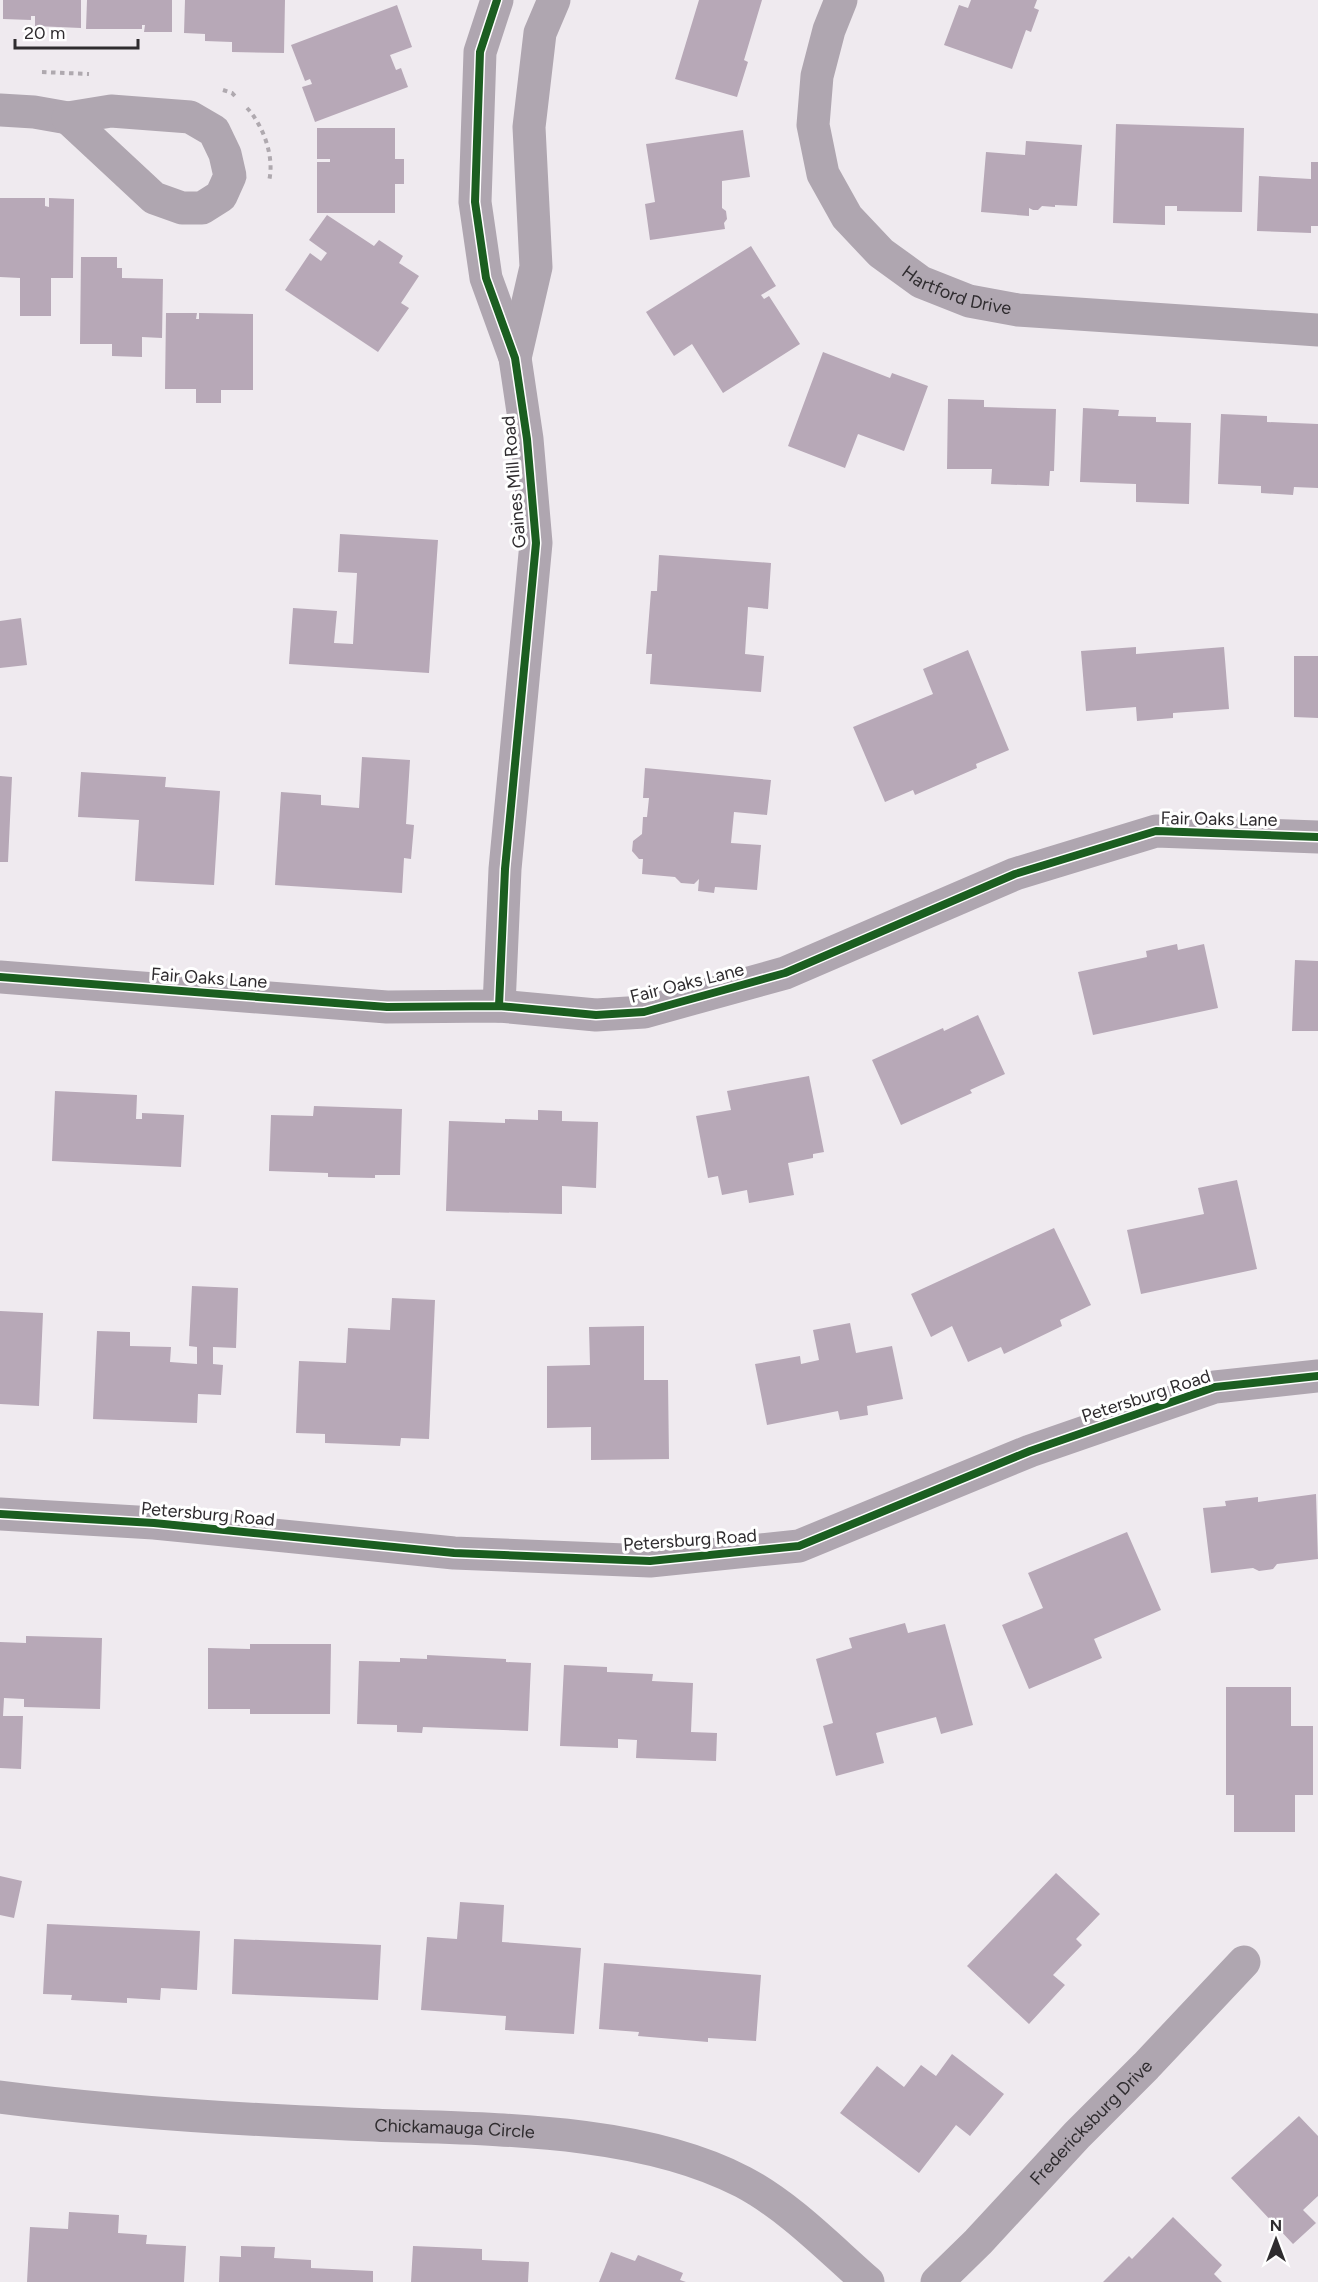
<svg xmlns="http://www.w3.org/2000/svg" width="1318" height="2282" viewBox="0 0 1318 2282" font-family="Figtree,sans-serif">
<rect width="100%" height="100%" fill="#efeaef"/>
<path fill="#b7a8b7" d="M3,0h78v28l-46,-2v-10h-4v4l-28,-1z
M87,0h85v32h-28l1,-7h-3v4h-56z
M185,0h100l-1,53 -52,-1v-10l-27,-1v-7l-21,-1z
M699,0h63l-18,60 4,2 -11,35 -62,-18z
M971,0h66l-3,8 5,2 -8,22 -5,-2 -14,39 -68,-24 15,-40 9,3z
M397,5l15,42 -22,8 6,15 5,-2 7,19 -93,35 -13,-35 10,-3 -2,-5 -5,2 -14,-36z
M1116,124l128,4 -2,84 -65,-1v-5h-12v19l-52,-2z
M317,128h78v31h9v25h-9v29h-78v-51h13v-3h-13z
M743,130l7,47 -28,4v27l4,3 1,8 -3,4 1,6 -75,11 -5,-36 10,-2 -9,-58z
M1026,141l56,4 -5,61 -22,-1v2l-13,-1 -4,4h-5l-4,-2v8l-48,-4 5,-60 39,3z
M1311,162h7v64h-7v7l-54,-2 2,-55 52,3z
M0,198h45v8l4,1v-9l25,1 -1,79h-22v38h-31v-38l-20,-1z
M327,215l47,31 5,-6 24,16 -4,7 20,13 -18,27 8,5 -31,44 -93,-62 25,-37 11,8 6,-8 -18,-13z
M751,246l25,40 -15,9 3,4 5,-3 31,48 -77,49 -31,-49 -18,12 -28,-44z
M81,257h36v11h5v10l41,1 -1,59 -20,-1v20l-30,-1v-12h-32z
M166,313h31l-1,6h3v-6l54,1v76h-32v13h-25v-14h-31z
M823,352l67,26 2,-5 36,13 -24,65 -46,-17 -13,34 -57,-22z
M948,399l36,1v7l72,2 -2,62h-4l-1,15 -58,-2 1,-15h-45z
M1083,408l36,2 -1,6 38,1v5l35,1 -2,81 -53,-2v-18l-56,-2z
M1221,414l46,2v6l51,2v64l-24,-1 -1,8 -32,-2v-7l-43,-2z
M340,534l98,6 -9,133 -140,-9 4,-56 44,3 -3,32 19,1 4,-71 -19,-1z
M659,555l112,8 -3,46 -20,-2 -3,47 19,2 -3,36 -111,-8 2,-30h-6l5,-63h6z
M21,618l6,47 -27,3v-47z
M1136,647v7l88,-7 5,62 -56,4v5l-36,3 -1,-14 -50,4 -5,-60z
M968,650l41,100 -33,14 1,4 -62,27 -2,-5 -28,12 -32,-75 80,-33 -10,-25z
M1294,656h24v62l-24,-1z
M362,757l48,3 -4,64 8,1 -3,34 -7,-1 -2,35 -127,-8 6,-93 40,3v10l38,3z
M645,768l126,12 -4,35 -33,-3 -3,31 30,2 -4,45 -42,-3 -1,6 -16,-2 1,-12 -5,5 -13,-1 -6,-6 -33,-3 1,-15h-4l-7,-8 1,-10 9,-7 1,-17h4l2,-19h-6z
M81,772l85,5 -1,10 55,4 -6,94 -79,-4 4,-61 -61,-3z
M0,776l12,1 -4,85h-8z
M1177,944l1,6 26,-6 14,64 -125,27 -15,-63 69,-15 -1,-6z
M1295,960l23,1v70h-26z
M978,1015l27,59 -35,16 2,3 -71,32 -29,-65 71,-32 1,3z
M809,1076l15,76 -11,2v4l-25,5 6,32 -45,8 -2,-13 -25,5 -4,-19 -10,2 -12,-62 35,-6 -4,-19z
M55,1091l82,4 -1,24h6v-6l42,2 -3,52 -129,-6z
M314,1106l88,3 -2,66h-25v3l-47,-1v-4l-59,-2 2,-56 42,1z
M538,1110l24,1v10l36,1 -2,66 -34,-2v28l-116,-3 3,-90 56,2v-4l33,1z
M1237,1180l20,89 -116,25 -14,-64 77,-16 -6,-26z
M1054,1228l37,77 -31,15 2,6 -58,28 -3,-7 -33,15 -16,-36 -21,11 -20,-43z
M192,1286l46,2 -2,60 -23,-1v17l10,1 -2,30 -23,-1 -1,29 -104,-4 4,-88 33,1v14l41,1 -1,15 27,2v-17l-8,-1z
M392,1298l43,2 -6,139 -28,-1 -1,8 -75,-3v-9l-29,-1 3,-72 47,2 2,-35 42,2z
M0,1311l43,2 -4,93 -39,-2z
M850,1323l6,30 36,-7 11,53 -36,7 1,9 -28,5 -2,-9 -71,14 -12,-61 45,-8 1,8 18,-4 -6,-30z
M644,1326v54h24l1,79 -78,1v-33l-44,1v-62l43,-1 -1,-38z
M1316,1494l2,65 -41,5 -4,5 -14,2 -6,-3 -42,5 -8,-65 23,-2 -1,-5 33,-4v5z
M1127,1532l34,78 -67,29 8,19 -73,31 -27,-64 41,-17 -15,-35z
M905,1623l3,10 37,-9 28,101 -32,9 -5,-17 -60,16 8,30 -48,13 -13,-50 10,-3 -17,-64 36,-11 -3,-10z
M26,1636l76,2 -2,71 -76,-2v-8l-20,-1 -1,18h20l-2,53 -21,-1v-126l26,1z
M250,1644h81l-1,70h-80v-5h-42v-61l42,1z
M427,1655l79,4v3l25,1 -3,68 -105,-4 -1,6 -25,-1v-7l-40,-1 2,-63 41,1v-4l27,1z
M564,1665l43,2v5l46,2 -1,7 41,2 -2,49 26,1 -1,28 -80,-3 1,-18 -19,-1v9l-58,-2z
M1226,1687h65v39h22v69h-18v37h-61v-37h-8z
M1056,1873l44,41 -24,25 6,6 -29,30 12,10 -36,39 -62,-58z
M0,1876l22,5 -8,37 -14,-3z
M460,1902l44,3 -2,37 79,6 -7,86 -69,-4 1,-14 -85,-6 6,-73 30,2z
M47,1924l153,7 -3,59 -36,-2 -1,12 -33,-2v5l-56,-3 1,-5 -29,-1z
M234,1939l147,6 -3,55 -146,-6z
M604,1963l157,12 -5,66 -48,-3v4l-70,-6 1,-4 -40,-3z
M952,2054l52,40 -34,42 -14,-11 -37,48 -79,-60 37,-47 27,21 17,-22 15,11z
M1299,2116l19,20v60l-15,14 13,13 -23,21 -62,-66z
M69,2212l50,3 -1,18 29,2 -1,9 40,2 -2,36h-157l3,-55 38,2z
M1173,2217l49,48 -8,9 8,8h-119l26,-26 3,3z
M241,2246l34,1 -1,11 37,2v8l62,3v11h-154l1,-26 21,1z
M413,2246l69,3v11l47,2 -1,20h-117z
M611,2252l24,9 3,-6 45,18 -3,7 6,2h-87z"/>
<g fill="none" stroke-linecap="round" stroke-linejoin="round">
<path stroke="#afa9af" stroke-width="4" stroke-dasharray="4.5 4.5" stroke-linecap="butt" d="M42,72l47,2
M223,90l9,3 5,5
M247,108c16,17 28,49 22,73"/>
<g stroke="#afa6b0" stroke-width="33">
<path d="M497,0l-17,52 -5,150 11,76 29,80 12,81 9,104 -31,326 -6,137"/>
<path id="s1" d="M841,0l-12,30 -12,46 -4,49 10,49 24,43 34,36 40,29 48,19 49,9 300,20"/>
<path d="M0,110l34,2 34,6"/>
<path d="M111,111l79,6 24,14 11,23 5,22 -9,20 -19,12h-20l-28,-10 -86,-80z"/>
<path d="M515,358l21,-91 -7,-140 11,-94 14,-33"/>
<path d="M0,977l387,30 112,-1 97,9 48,-3 141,-39 230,-99 141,-43 162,6"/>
<path d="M0,1514l154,9 300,30 196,8 149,-15 231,-95 185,-64 103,-11"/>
<path id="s2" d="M0,2097c115,15 231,22 347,27 123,6 285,0 396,58 47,25 86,66 125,100"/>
<path id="s3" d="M937,2282l41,-40 99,-107 69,-69 98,-104"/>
</g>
<g stroke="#fff" stroke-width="11">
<path id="cycleway" d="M497,0l-17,52 -5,150 11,76 29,80 12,81 9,104 -31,326 -6,137
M0,977l387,30 112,-1 97,9 48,-3 141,-39 230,-99 141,-43 162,6
M0,1514l154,9 300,30 196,8 149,-15 231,-95 185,-64 103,-11"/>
</g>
<use href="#cycleway" stroke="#1b5e20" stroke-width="8"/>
</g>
<g text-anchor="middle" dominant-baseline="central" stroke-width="6" stroke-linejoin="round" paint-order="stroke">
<g font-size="18" fill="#2f2c2f" stroke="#fff">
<text stroke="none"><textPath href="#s1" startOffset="364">Hartford Drive</textPath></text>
<text transform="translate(514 482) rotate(-95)">Gaines Mill Road</text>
<text transform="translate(1219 819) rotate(1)">Fair Oaks Lane</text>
<text transform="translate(209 978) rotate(4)">Fair Oaks Lane</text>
<text transform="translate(687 983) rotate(-14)">Fair Oaks Lane</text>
<text transform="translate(1146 1396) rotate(-18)">Petersburg Road</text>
<text transform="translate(208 1514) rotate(5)">Petersburg Road</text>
<text transform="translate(690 1540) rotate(-4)">Petersburg Road</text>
<text stroke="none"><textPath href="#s3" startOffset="222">Fredericksburg Drive</textPath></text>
<text stroke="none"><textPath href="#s2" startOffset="456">Chickamauga Circle</textPath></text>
</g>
</g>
<g transform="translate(1276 2240)" stroke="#ffffff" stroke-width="4.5" paint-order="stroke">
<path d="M0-4.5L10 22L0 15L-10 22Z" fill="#2f2c2f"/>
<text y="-9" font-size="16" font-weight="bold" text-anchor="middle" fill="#2f2c2f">N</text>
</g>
<path d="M15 39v9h123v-9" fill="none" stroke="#2f2c2f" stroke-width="3"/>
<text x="24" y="39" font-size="18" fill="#2f2c2f" stroke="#ffffff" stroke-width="4.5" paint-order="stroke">20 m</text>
</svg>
